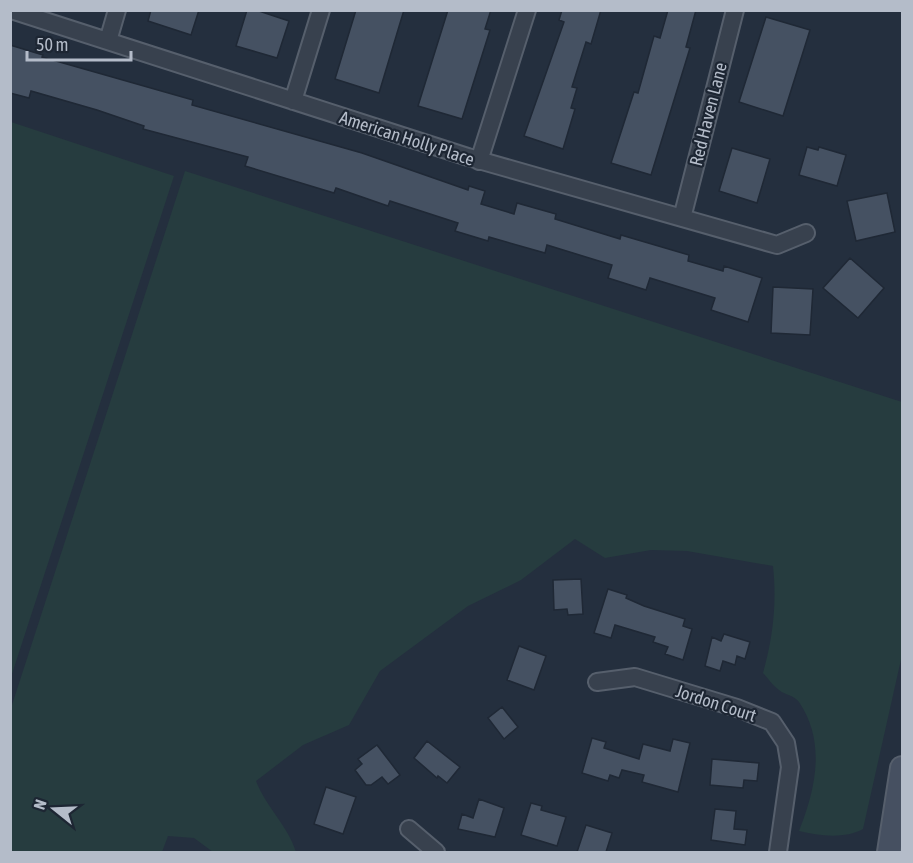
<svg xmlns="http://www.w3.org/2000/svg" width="913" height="863" viewBox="0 0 913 863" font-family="'Asap Condensed',sans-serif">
<rect width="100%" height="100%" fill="#242f3e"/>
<path fill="#263c3f" d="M11,122l163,54 -163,501 -1,-555z
M185,171l717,231v253l-39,174c-18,10 -44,7 -64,2 17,-43 27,-89 0,-129 -5,-7 -14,-7 -20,-12 -6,-4 -11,-12 -16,-17 10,-36 14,-69 10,-107l-86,-15 -36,-1 -46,8 -30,-19 -54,41 -53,26 -88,65 -31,54 -46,20 -47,36c10,26 32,45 40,71h-83l-19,-14 -26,-2 -6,16h-151v-144z"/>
<path fill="#455162" stroke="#1f2835" stroke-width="1.5" d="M151,10h48l-8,25 -43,-14z
M247,10h9l33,11 -12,37 -41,-12z
M356,10h48l-25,83 -44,-14z
M448,10h43l-6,19 5,1 -28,89 -44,-13z
M562,10h39l-10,34 -5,-2 -14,45 5,1 -6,20 4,1 -12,40 -39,-13 40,-114 -5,-2z
M668,10h28l-10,37 4,1 -39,127 -40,-12 23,-71 4,1 16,-57 6,2z
M766,17l44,13 -27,86 -44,-14z
M10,45l33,10 -1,2 151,43 -1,5 170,48 106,37 1,-4 16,5 -4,13 33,10 3,-11 39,11 -1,5 65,20 1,-4 68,20 -1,6 35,10 1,-5 38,12 -14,44 -37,-12 4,-12 -65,-20 -4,12 -38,-12 4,-13 -65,-20 -2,8 -56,-16 -1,4 -33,-10 3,-8 -68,-22 -2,5 -52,-18 -2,5 -89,-27 3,-9 -105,-28 1,-3 -47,-16 -66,-19 -2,7 -19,-5z
M807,147l11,3 1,-3 27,8 -9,31 -38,-11z
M732,148l38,11 -13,44 -38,-12z
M887,193l8,39 -39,9 -9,-40z
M850,258l34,30 -26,30 -35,-30z
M773,287l40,2 -3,46 -39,-2z
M581,579l2,35 -15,1 -1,-6 -13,1 -1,-30z
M608,589l19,6 -1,3 18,8 41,13 -2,7 9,3 -9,31 -18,-6 3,-7 -15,-5 2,-5 -40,-12 -4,13 -17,-5z
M724,634l26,8 -5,17 -8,-3 -2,9 -12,-4 -3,10 -15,-5 7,-29 9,4z
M519,646l27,10 -12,34 -27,-10z
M502,707l16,20 -14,12 -16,-21z
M592,738l14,4 -2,6 35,11 4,-15 27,7 3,-12 17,4 -12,49 -36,-10 2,-7 -22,-5 -3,8 -9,-3 -2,6 -26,-8z
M427,741l33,26 -13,16 -9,-7 -1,2 -23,-20z
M377,745l23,30 -12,9 -6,-7 -11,8h-5l-11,-15 7,-6 -4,-5z
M712,759l47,4 -2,18 -13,-1 -1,8 -33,-3z
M326,787l30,10 -13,37 -29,-10z
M479,799l25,9 -9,29 -37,-8 4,-15 11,4z
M531,803l11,3 -1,4 25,7 -9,29 -36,-11z
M715,809l21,2 -2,18 13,1 -2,15 -34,-5z
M586,825l26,8 -6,19h-29z"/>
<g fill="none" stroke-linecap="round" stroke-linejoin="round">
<g stroke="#565f6c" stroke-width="20">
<path id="street" d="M11,10l457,147 309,88 29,-12
M108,41l9,-31
M293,101l28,-91
M479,161l48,-151
M682,218l53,-208
M597,682l38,-5 102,31 35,14 14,21 4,24 -12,85
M409,829l27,23"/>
</g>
<g stroke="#565f6c" stroke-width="26">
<path id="secondary" d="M889,852l13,-84"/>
</g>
<use href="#street" stroke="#38414e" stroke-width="16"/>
<use href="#secondary" stroke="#465061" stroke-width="22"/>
</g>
<g text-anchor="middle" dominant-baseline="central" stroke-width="4.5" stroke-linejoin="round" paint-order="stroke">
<g font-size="18" fill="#b4bcc9" stroke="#1d2633">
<text transform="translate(708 114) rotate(-76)">Red Haven Lane</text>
<text transform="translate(407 138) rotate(18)">American Holly Place</text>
<text transform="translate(716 703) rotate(18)">Jordon Court</text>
</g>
</g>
<rect width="913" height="863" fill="none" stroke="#b4bcc9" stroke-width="24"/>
<g transform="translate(54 809) rotate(288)" stroke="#1d2633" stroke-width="4.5" paint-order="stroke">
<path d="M0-4.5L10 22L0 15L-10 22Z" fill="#b4bcc9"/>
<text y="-9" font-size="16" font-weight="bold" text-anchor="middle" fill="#b4bcc9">N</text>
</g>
<path d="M27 51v9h104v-9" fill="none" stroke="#b4bcc9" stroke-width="3"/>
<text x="36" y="51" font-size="18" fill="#b4bcc9" stroke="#1d2633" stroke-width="4.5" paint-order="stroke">50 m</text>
</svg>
